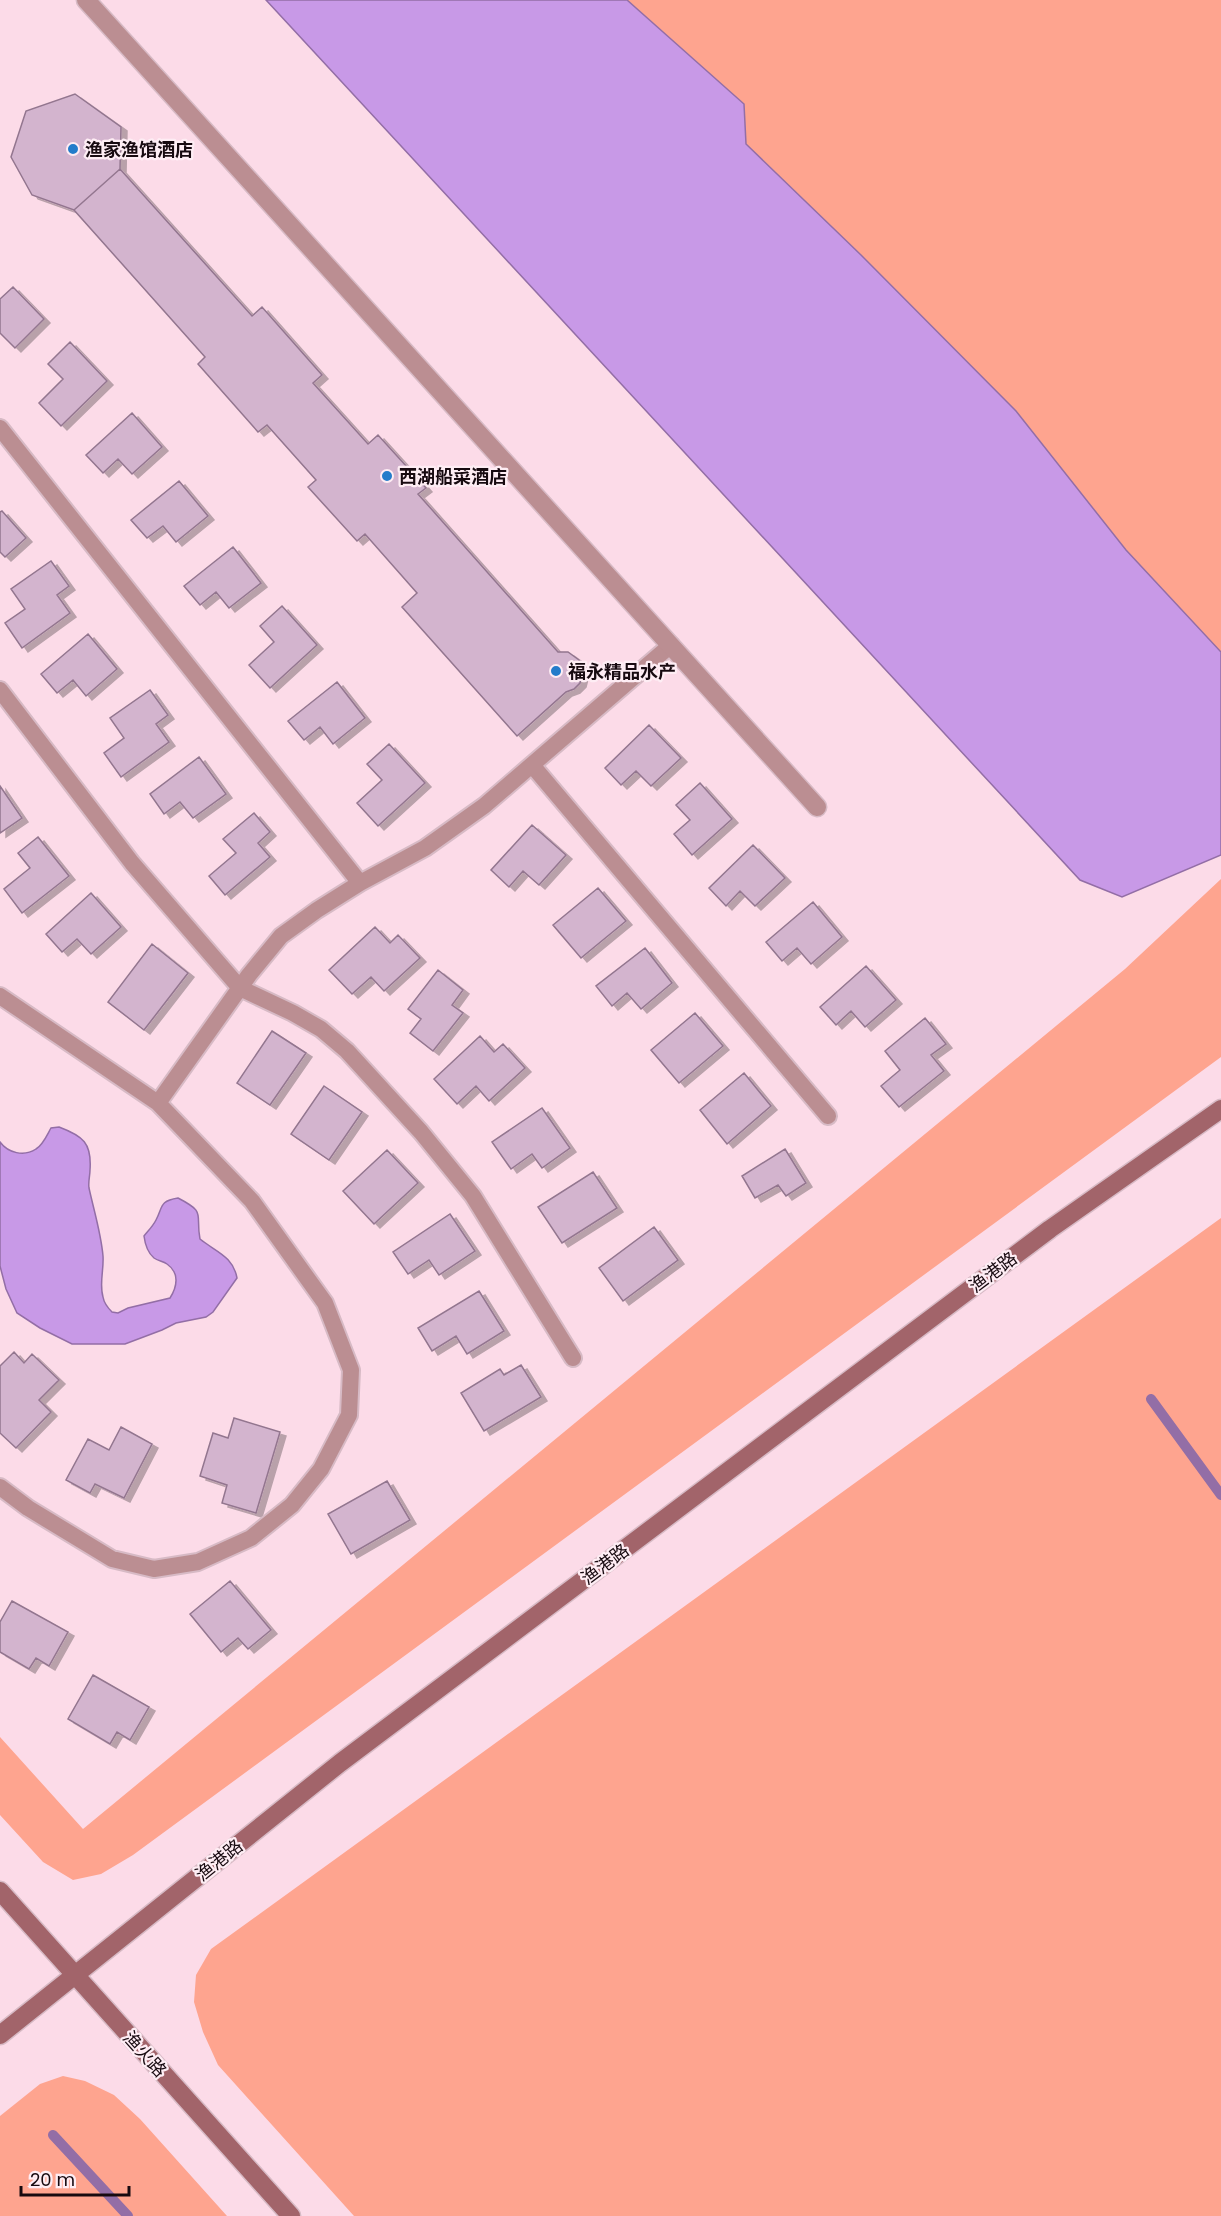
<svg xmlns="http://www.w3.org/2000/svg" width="1221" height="2216" viewBox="0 0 1221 2216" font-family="Poppins,'Noto Sans SC',sans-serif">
<defs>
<filter id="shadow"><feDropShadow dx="6" dy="4" stdDeviation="0" flood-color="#0004"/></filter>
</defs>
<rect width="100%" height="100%" fill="#fcdbe8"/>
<path fill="#fea48f" d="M627,0h594v652l-95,-102 -110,-139 -155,-156 -116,-112 -1,-39z
M1221,879v178l-1088,798 -32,19 -28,6 -30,-18 -43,-47v-78l83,92 1042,-860z
M1221,1218v998h-867l-136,-151 -15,-33 -9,-30 2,-27 15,-26z
M63,2076l22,5 29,14 26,24 87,97h-227v-100l40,-32z"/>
<path fill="#c899e7" stroke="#936ea6" stroke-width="1.5" d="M266,0h361l117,104 2,40 115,111 155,156 110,139 95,102v203l-99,42 -42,-17z
M59,1127c24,9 33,16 31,43 0,6 -2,12 -1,18 5,23 12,45 14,68 1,14 -4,28 0,41 1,6 5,11 9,15l6,1 10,-5 42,-10c7,-11 10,-25 -3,-34 -4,-3 -9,-3 -13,-6 -6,-5 -9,-14 -10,-22 4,-5 9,-10 12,-16 7,-13 3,-19 22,-22 29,15 17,15 22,41 16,13 33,17 37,39l-24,34 -7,5 -30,6 -14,7 -37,14h-53l-32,-16 -23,-15 -11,-24 -6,-23v-124c8,11 24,15 36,7 7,-4 11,-14 15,-21z"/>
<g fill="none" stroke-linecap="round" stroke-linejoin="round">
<path stroke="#936ea6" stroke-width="10" d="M1151,1399l70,96
M53,2135l75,81"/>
</g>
<path fill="#d3b4ce" stroke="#93768f" stroke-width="1.5" filter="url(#shadow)" d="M75,94l46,33 -1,42 -46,41 -42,-15 -21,-38 15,-46z
M120,169l132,147 10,-9 60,68 -9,8 55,61 10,-9 48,53 -8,6 140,158h10l11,8 4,11 -3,12 -6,6 -8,3 -49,44 -115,-129 15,-14 -52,-59 -8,7 -49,-54 8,-7 -49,-55 -9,7 -60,-68 7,-7 -131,-147z
M13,287l31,32 -29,29 -15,-15v-34z
M70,342l37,39 -46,45 -22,-23 24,-24 -15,-15z
M132,413l30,34 -30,27 -14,-15 -15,14 -17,-18z
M179,481l29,35 -32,26 -13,-16 -16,12 -16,-18z
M2,511l24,27 -21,19 -5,-5v-40z
M233,547l28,36 -32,25 -13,-16 -16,13 -16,-19z
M51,561l18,25 -12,9 13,18 -48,35 -17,-25 20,-14 -14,-20z
M282,606l35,39 -47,43 -21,-23 25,-23 -14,-16z
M88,634l29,35 -31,27 -13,-16 -16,13 -16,-19z
M337,682l28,36 -32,26 -13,-17 -16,13 -16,-19z
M150,690l18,25 -12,9 13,18 -48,35 -17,-24 20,-15 -14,-20z
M649,725l32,33 -30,28 -15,-15 -15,14 -16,-17z
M389,744l36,39 -47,43 -21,-23 25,-23 -15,-16z
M199,757l27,37 -33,24 -13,-16 -16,12 -14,-20z
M700,783l32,36 -40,36 -18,-21 16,-14 -14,-15z
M0,786l22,32 -22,15z
M254,813l16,19 -12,11 12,14 -45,38 -16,-19 27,-23 -13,-14z
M532,825l34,30 -27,30 -16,-14 -14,16 -18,-17z
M38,837l31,39 -47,37 -18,-24 26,-21 -12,-15z
M753,845l32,33 -30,28 -15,-15 -14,15 -17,-18z
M598,888l28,33 -45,37 -28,-33z
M91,893l30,34 -30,27 -14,-15 -15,13 -16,-18z
M813,902l29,35 -31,27 -14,-16 -15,13 -16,-19z
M375,927l15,16 8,-8 22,23 -36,33 -13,-14 -19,17 -23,-24z
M152,944l36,29 -44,57 -36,-28z
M645,948l27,35 -31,26 -14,-16 -15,13 -16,-20z
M866,966l30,34 -31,27 -14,-16 -15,14 -16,-18z
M438,970l25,20 -11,15 11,8 -30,38 -23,-18 11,-14 -13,-10z
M695,1013l28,33 -44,37 -28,-33z
M925,1018l21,26 -15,11 13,16 -45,36 -18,-21 19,-16 -15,-19z
M272,1031l34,22 -36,52 -33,-22z
M480,1036l14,16 9,-8 22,24 -36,33 -13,-15 -19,18 -23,-25z
M744,1073l27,33 -44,38 -27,-34z
M324,1086l38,26 -33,48 -38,-26z
M542,1108l28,40 -28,20 -10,-14 -21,15 -19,-27z
M785,1149l21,34 -20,13 -8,-11 -23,13 -13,-22z
M387,1150l31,33 -44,41 -31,-33z
M593,1172l24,36 -55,35 -24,-36z
M450,1214l25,37 -36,24 -10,-15 -21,14 -15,-22z
M654,1227l24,33 -55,41 -24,-33z
M479,1291l25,40 -37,23 -11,-18 -24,15 -14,-23z
M14,1352l10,11 8,-9 27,26 -20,20 12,12 -35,36 -16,-15v-67z
M521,1365l20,32 -57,34 -23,-38 39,-24 4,6z
M234,1418l46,14 -24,81 -34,-10 5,-18 -27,-9 13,-43 15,5z
M121,1427l31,17 -28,54 -29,-14 -5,9 -24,-13 22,-41 21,11z
M387,1481l23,39 -59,34 -23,-40z
M230,1581l41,49 -23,19 -10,-11 -17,14 -31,-38z
M12,1601l56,31 -19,34 -13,-8 -7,11 -29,-17v-30z
M93,1675l56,32 -19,33 -13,-8 -7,12 -42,-25z"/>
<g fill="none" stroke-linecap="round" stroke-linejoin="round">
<g stroke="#d7bac5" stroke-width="20">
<path id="lane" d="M0,428l360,455
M0,690l132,173 108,125 53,25 28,16 26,22 74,81 52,64 100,162
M532,765l296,351
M0,996l158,107 94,98 73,102 26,67 -2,45 -28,54 -29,36 -41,33 -53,24 -44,7 -42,-10 -84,-51 -28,-21
M158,1103l91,-128 32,-39 36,-26 43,-27 65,-35 59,-42 187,-161"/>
</g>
<g stroke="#d7bac5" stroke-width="21">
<path id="street" d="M86,0l731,807"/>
</g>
<g stroke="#d7bac5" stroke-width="21">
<path id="secondary" d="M0,1891l291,325
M0,2035l340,-272 710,-534 171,-120"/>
</g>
<use href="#lane" stroke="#bb8e92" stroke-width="16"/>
<use href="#street" stroke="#bb8e92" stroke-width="18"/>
<use href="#secondary" stroke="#a2646a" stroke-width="18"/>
</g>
<g fill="#237cca" stroke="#feedf4" stroke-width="2">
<circle cx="73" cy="149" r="6"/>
<circle cx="387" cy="476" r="6"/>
<circle cx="556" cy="671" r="6"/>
</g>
<g text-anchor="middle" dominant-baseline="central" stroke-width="4.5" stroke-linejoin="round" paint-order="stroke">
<g font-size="18" font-weight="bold" fill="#170a10" stroke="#feedf4" text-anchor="start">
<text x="85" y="149">渔家渔馆酒店</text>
<text x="399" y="476">西湖船菜酒店</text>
<text x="568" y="671">福永精品水产</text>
</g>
<g font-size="18" fill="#170a10" stroke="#feedf4">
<text transform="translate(993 1272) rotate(-37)">渔港路</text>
<text transform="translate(605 1564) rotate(-37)">渔港路</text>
<text transform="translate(219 1860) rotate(-39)">渔港路</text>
<text transform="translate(145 2054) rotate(48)">渔火路</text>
</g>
</g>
<path d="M21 2186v9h108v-9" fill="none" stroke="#170a10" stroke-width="3"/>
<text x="30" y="2186" font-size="18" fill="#170a10" stroke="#feedf4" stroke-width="4.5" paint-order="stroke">20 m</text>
</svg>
